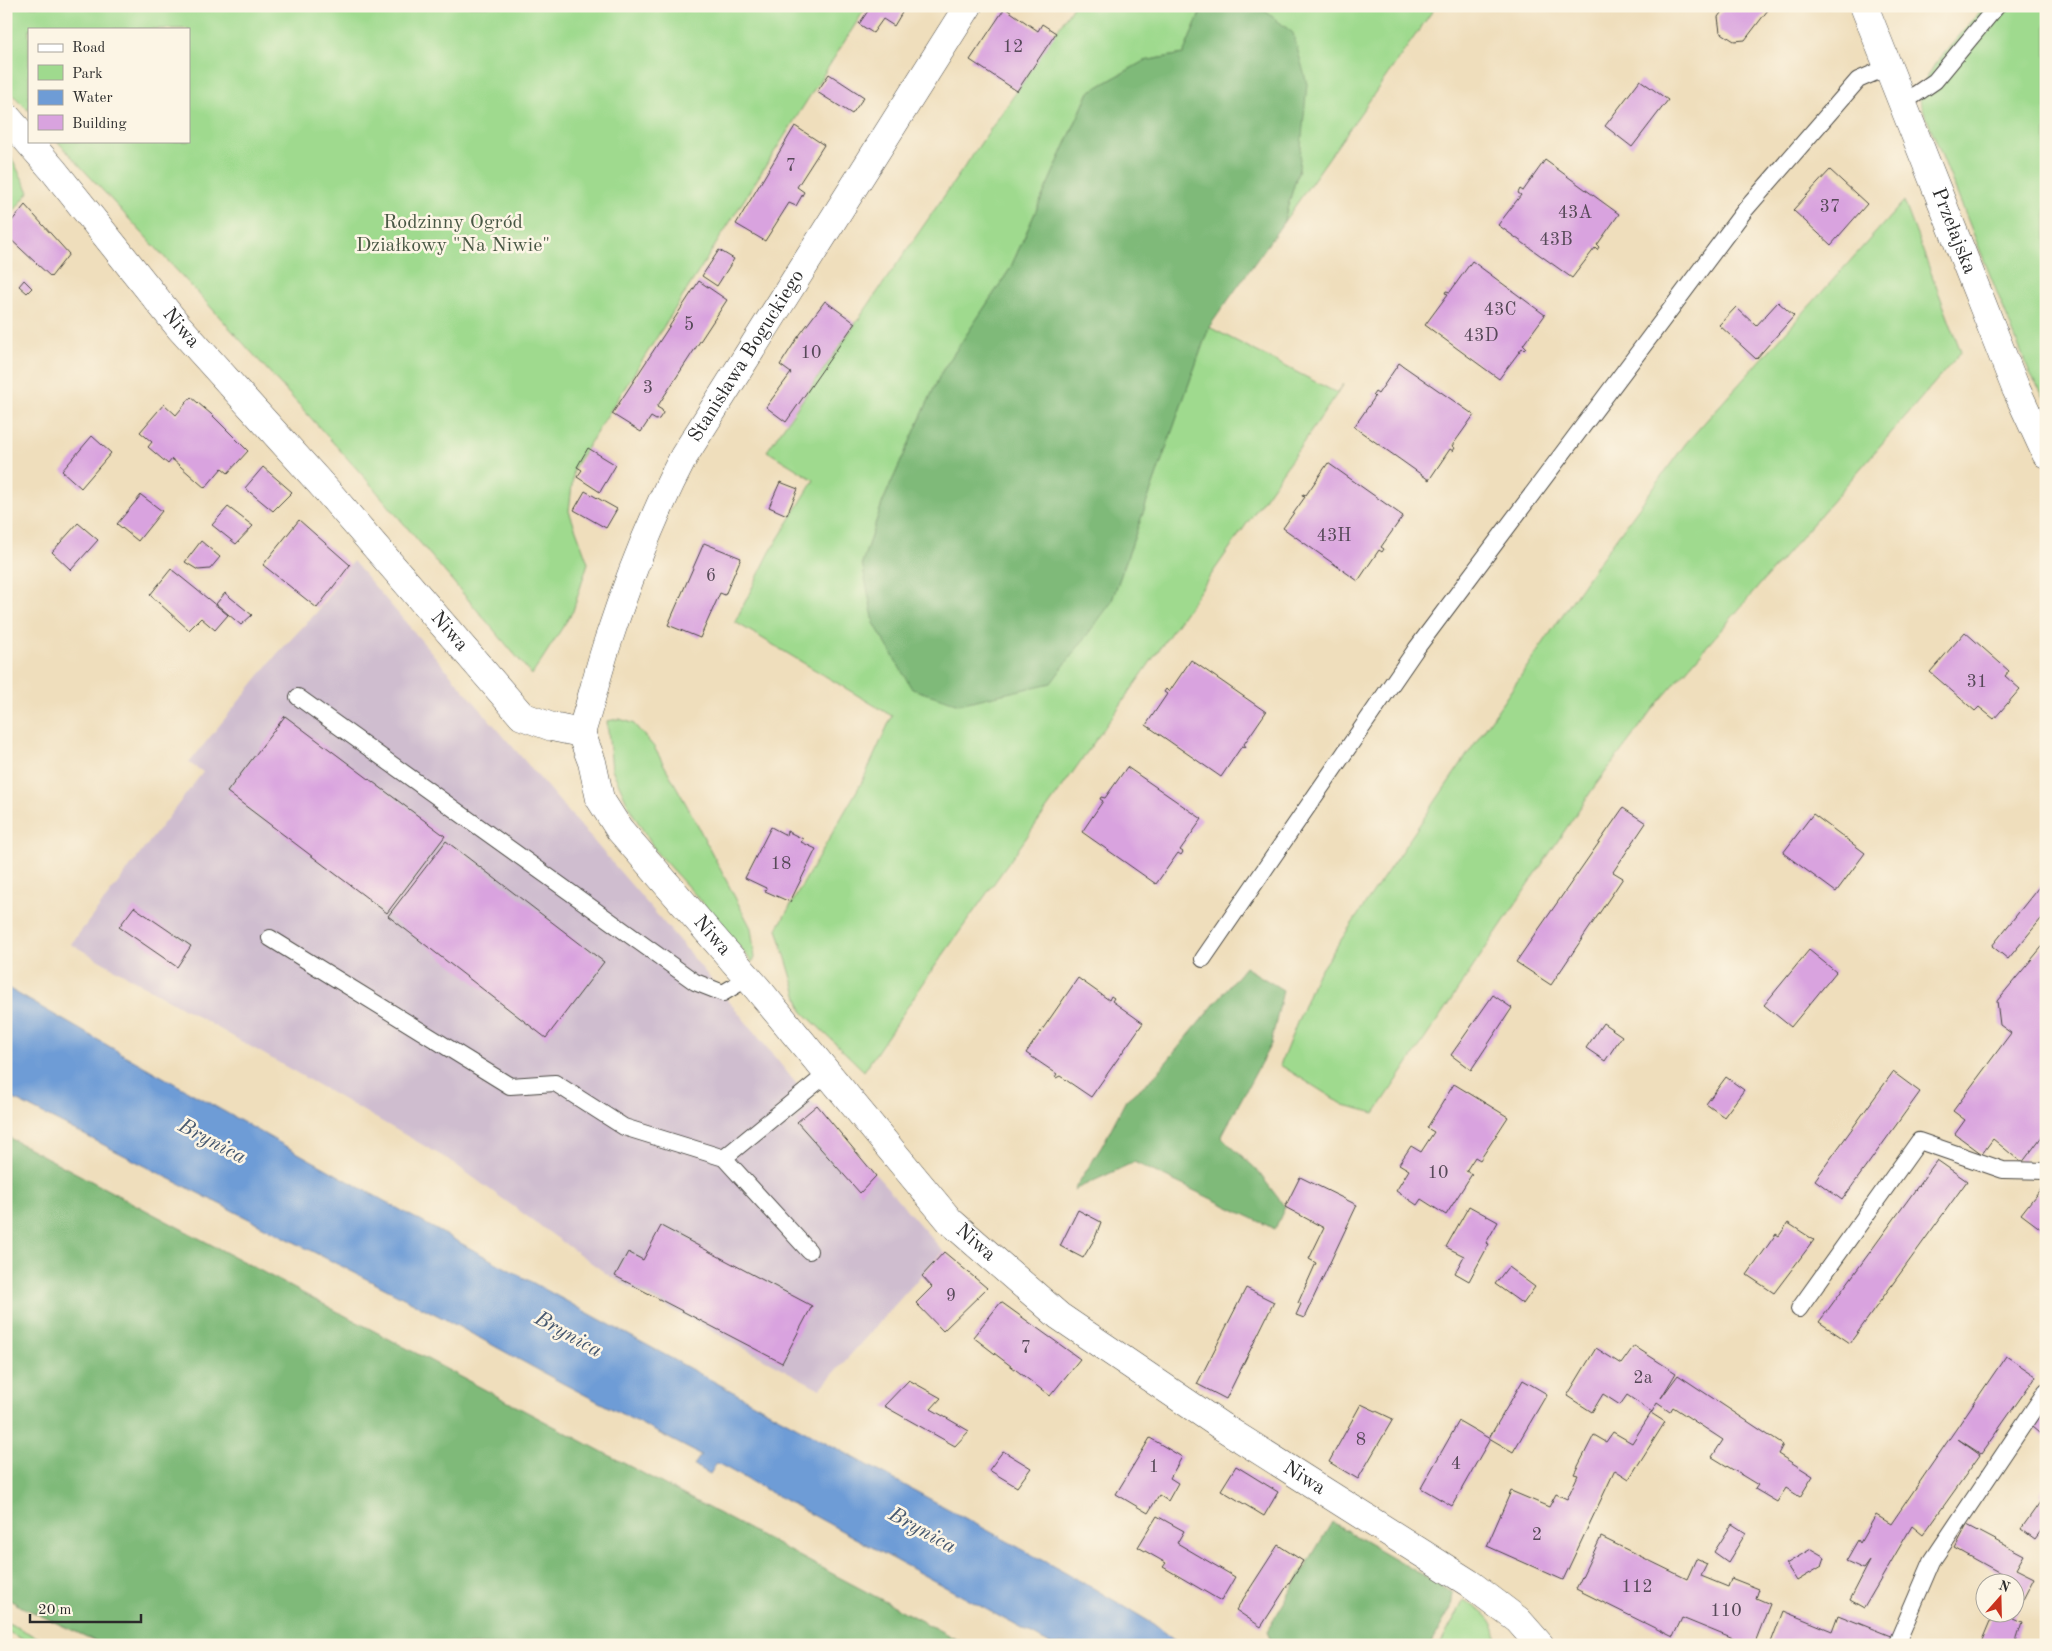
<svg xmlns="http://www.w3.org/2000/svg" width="2052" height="1651" viewBox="0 0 2052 1651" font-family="'Old Standard TT',serif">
<rect width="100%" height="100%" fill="#fcf5e5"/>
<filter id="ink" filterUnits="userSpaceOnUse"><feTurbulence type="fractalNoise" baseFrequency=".02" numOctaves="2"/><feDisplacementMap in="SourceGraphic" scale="10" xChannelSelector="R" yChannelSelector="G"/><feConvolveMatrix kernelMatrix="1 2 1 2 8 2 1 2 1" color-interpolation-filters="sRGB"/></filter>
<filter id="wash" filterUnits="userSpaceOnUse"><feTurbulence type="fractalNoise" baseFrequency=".0096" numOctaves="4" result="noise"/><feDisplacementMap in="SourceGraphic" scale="20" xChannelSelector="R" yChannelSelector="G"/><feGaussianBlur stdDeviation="1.12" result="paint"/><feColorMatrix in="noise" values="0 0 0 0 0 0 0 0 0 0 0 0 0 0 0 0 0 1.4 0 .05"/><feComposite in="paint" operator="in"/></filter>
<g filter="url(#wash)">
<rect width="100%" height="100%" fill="#efdebc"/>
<path fill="#cfbdcf" d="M353,561l330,384 121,148 139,158 -123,138 -209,-112 -162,-117 -378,-216 132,-172 -14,-9 88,-109 40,-42z"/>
<path fill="#9fda8e" stroke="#65825c" d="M6,6h861l-293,462 -5,43 19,52 -15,48 -41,64 -166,-196 -160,-177 -149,-161h132v-112h-160v82l-23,-23z
M1073,6h138l-9,3 -19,45 -39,7 -55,31 -79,177 -69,104 -58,128 -21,62 249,40 98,-276 128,66 7,-9 -227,326 -186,262 -67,99 -62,-60 -25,-82 86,-149 29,-64 -157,-94 35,-70 44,-72 -47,-29 250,-360z
M1259,6h177l-153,217 16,-55z
M1985,6h61v394l-16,-26 -113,-280 18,-30z
M6,147l23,45 -23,29z
M1904,201l57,151 -304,352 -65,86 -217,323 -31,-8 -64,-40 35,-87 278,-408 93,-127z
M619,719l14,4 21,24 36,64 61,117 4,30 -3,4 -51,-61 -44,-48 -27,-44 -18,-40 -5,-48z
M1464,1600c21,14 32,17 33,45h-57z
M6,1622l47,23h-19l-28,-14z"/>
<path fill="#7fba79" stroke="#557252" d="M1211,6h48l34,27 14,51 -8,84 -16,55 -74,104 -98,276 -60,80 -92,21 -47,-15 -38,-66 -12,-60 21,-62 58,-128 69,-104 79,-177 55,-31 39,-7 19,-45z
M1245,967l38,23 -12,54 -50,93 35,32 29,38 -10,22 -141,-67 -60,28 28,-44 24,-46 28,-23z
M6,1136l961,509h-863l-84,-39 -14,-8z
M1332,1522l121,71 -2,15 -21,37h-157l-6,-14z"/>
<path fill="#6e9cd6" stroke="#4c6480" d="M6,987c358,208 724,402 1087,601l59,35 28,22h-128l-335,-182 -7,11 -16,-9 7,-10 -137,-71 -123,-67 -435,-222z"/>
<g id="blocks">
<path fill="#d9a3df" d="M874,6h32l-12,20 -11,-7 -10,14 -14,-9 11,-16 2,1z
M1726,6h45l-26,34 -11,1 -14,-9 -2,-15z
M1005,8l33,23 4,-7 14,9 -39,58 -47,-31z
M829,74l35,23 -12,17 -35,-22z
M1640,80l28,20 -36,47 -27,-21z
M795,126l29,19 -27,42 7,5 -8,14 -7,-3 -24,38 -29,-17z
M1545,160l74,54 -22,31 2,2 -2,3 -2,-2 -23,30 -74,-53 23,-30 -3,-2 2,-4 3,2z
M1830,170l37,34 -36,41 -38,-35z
M25,205l44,49 -18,23 -45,-42v-7z
M719,250l15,9 -17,27 -15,-10z
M1472,261l73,54 -22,30 3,3 -2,2 -2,-2 -23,31 -74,-54 23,-31 -3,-1 1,-2 4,1z
M24,280l8,8 -5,5 -8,-7z
M699,281l28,19 -70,107 5,3 1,3 -4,6 -3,1 -5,-3 -10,15 -29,-18z
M825,301l30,22 -69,99 -20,-15 25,-34 -11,-8 18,-28z
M1778,302l16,14 -38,43 -37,-34 17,-18 20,19z
M1399,363l75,52 -22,31 3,2 -2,3 -3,-2 -21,31 -75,-53 21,-30 -2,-2 2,-3 3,2z
M191,397l20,17 37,37 -20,22 -6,-5 -17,20 -33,-29 -4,5 -20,-17 4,-5 -12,-10 24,-28 12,11z
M92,436l19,17 -30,35 -19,-17z
M588,448l28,17 -16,27 -23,-15 5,-7 -5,-3z
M1328,463l75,53 -22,31 3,2 -2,3 -3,-2 -21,31 -75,-53 22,-31 -3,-1 1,-2 3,1z
M263,467l29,25 -19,19 -28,-23z
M780,482l18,7 -11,26 -18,-8z
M585,491l32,18 -11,19 -32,-18z
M141,495l21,16 -24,30 -21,-17z
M228,507l25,19 -17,18 -24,-19z
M299,520l51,45 -33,43 -54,-43z
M78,523l20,17 -27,30 -19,-18z
M201,541l19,16 -10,12 -12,1 -13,-8z
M704,543l37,15 -16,37 -5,-2 -20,45 -32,-13z
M171,569l57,46 -13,15 -14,-12 -12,12 -39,-35z
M225,593l27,22 -11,10 -25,-21z
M1965,632l44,39 -4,5 15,13 -26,30 -15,-12 -4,4 -45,-39z
M1191,660l75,52 -22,32 2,3 -4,-1 -21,31 -75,-52 21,-31 -3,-2 2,-3 3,3z
M285,716l160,120 -58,77 -160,-121z
M1127,767l75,52 -22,31 3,2 -2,3 -3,-2 -22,31 -74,-52 21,-31 -3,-2 1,-2 4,1z
M1623,808l23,15 -33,49 10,6 -72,107 -35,-23z
M1813,814l52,39 -29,39 -53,-39z
M771,827l15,8 1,-4 16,8 -2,3 15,7 -26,53 -25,-11 1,-3 -21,-10z
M446,841l158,121 -58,76 -158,-122z
M2046,878v35l-38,46 -16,-13z
M134,907l57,39 -14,21 -58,-40z
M2046,942v189l-24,32 -29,-24 -11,15 -27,-20 10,-14 -12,-9 58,-78 -11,-8 -3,-24z
M1809,950l27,22 -45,55 -27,-22z
M1078,978l31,22 2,-4 3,2 -2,3 31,22 -52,74 -31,-21 -4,2 -1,-1 2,-3 -31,-21z
M1493,995l19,13 -41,62 -20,-15z
M1603,1023l19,13 -17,25 -19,-13z
M1893,1072l27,20 -78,108 -27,-20z
M1726,1077l18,13 -20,27 -18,-13z
M1454,1084l54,33 -28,43 -5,-3 -9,14 6,3 -26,41 -25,-16 -4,6 -21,-14 13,-21 -10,-6 12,-18 10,6 13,-20 -7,-4z
M817,1105l59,71 -16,17 -63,-71z
M1937,1160l30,21 -117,162 -31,-21z
M1300,1177l57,28 -53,113 -8,-3 5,-11 -3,-1 18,-40 -7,-4 15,-31 -39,-21z
M2046,1182v41l-5,6 -20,-15z
M1469,1206l29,16 -12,21 3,1 -20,37 -14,-8 9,-17 -18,-9z
M1078,1210l23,12 -6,16 -12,20 -23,-12z
M1788,1223l26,17 -40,53 -27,-18 29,-41 3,2z
M661,1226l151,80 -30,57 -167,-87 13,-24 15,8z
M944,1252l43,36 -44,43 -27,-28 16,-16 -10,-11z
M1508,1267l27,20 -12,17 -28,-20z
M1246,1288l28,14 -48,97 -29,-15z
M1001,1302l79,57 -30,37 -77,-59z
M1634,1346l42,27 -15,25 17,-23 105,70 -5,9 35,22 -13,21 -14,-9 -9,14 -22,-13 3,-4 -46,-28 11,-17 -50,-33 -3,5 -13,-9 -5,9 -25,-17 -7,10 -17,-11 -11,18 -25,-16 29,-48 25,16z
M2006,1356l30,20 -55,78 -23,-15 22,16 -57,80 -11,-9 -48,82 -14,-8 20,-39 -6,8 -18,-8 12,-21 2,3 16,-28 15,9z
M909,1380l32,18 -10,11 38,22 -14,15 -71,-40z
M1523,1380l24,14 -34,58 -24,-14z
M1361,1404l32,15 -35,60 -29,-17z
M2046,1406v33l-14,-12z
M1651,1413l14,9 -36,57 -14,-9 -52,110 -76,-34 24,-55 38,16 7,-13 11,5 11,-24 -4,-1 20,-39 12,7 7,-10 19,11z
M1459,1421l31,18 -38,67 -31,-18z
M1150,1438l32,19 -12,21 8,5 -10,18 -9,-6 -11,18 -32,-19z
M1003,1451l28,17 -14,19 -28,-17z
M1236,1466l42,26 -14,24 -43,-26z
M2046,1485v39l-11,15 -14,-10 22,-31 -4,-4z
M1157,1516l27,15 -7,12 58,34 -14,24 -58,-34 3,-4 -28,-16z
M1732,1524l14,9 -18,29 -14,-10z
M1967,1525l57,30 -8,14 18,9 -21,41 9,4 -7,22h-35l13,-31h21v-30h-5l2,-5 -56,-31z
M1601,1537l86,42 9,-20 11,5 -6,12 27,11 3,-9 28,11 -3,9 14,6 -16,41h-6l-66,-27 -9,19 -97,-48z
M1278,1545l25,16 -42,66 -25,-17z
M1811,1549l14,8 -3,9 -25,15 -11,-17z
M1783,1611l49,20 6,-16 55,22 -3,8h-120z"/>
</g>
</g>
<g filter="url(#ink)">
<use href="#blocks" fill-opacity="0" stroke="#484641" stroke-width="1"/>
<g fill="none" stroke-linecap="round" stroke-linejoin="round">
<g stroke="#484641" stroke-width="18">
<path id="lane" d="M1903,103l32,-22 62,-75
M298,697l397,285 28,11 25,-15
M270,938l240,148 45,-3 69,44 100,31 104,-85
M1203,959l213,-310 329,-439 113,-130 30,-13
M724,1158l85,93
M1799,1309l120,-168 84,29 43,1
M1896,1645l36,-84 114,-170"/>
</g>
<g stroke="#484641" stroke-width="29">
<g id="street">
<path id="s1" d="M1864,6l152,383 30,65"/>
<path id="s2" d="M6,116l48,55 125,156 150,166 193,223 30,11 29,6"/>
<path id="s3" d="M581,733l11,29 8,37 19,30 138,159 193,233 109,95 162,110 248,157 49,37 22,25"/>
<path id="s4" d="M581,733c10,-31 17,-62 27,-92 21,-64 45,-126 76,-185l284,-450"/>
</g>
</g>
<use href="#lane" stroke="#fff" stroke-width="16"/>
<use href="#street" stroke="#fff" stroke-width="28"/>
</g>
</g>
<g text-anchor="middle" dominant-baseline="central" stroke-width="5" stroke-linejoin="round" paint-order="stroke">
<g font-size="18" fill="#564958">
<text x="1013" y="47">12</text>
<text x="791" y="166">7</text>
<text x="1830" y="207">37</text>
<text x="1575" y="213">43A</text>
<text x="1556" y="240">43B</text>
<text x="1500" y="310">43C</text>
<text x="689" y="325">5</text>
<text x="1481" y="336">43D</text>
<text x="811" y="353">10</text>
<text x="648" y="388">3</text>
<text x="1334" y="536">43H</text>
<text x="711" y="576">6</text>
<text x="1977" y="682">31</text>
<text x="781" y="864">18</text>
<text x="1438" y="1173">10</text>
<text x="951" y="1296">9</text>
<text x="1026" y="1348">7</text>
<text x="1643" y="1378">2a</text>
<text x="1361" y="1440">8</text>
<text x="1456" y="1464">4</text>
<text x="1154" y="1467">1</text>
<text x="1537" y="1535">2</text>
<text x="1637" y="1587">112</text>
<text x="1726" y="1611">110</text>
</g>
<g font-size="20" fill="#485744" stroke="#fcf5e5">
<text x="453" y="223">Rodzinny Ogród<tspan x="453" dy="23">Działkowy "Na Niwie"</tspan></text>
</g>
<g font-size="20" fill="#2b2b2b" stroke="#fcf5e5">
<text stroke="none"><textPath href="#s1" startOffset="242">Przełajska</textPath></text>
<text stroke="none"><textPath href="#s2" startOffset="275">Niwa</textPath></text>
<text stroke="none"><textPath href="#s4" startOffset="414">Stanisława Boguckiego</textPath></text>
<text stroke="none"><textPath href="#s2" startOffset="680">Niwa</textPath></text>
<text stroke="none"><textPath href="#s3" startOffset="246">Niwa</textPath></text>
<text stroke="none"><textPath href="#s3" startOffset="651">Niwa</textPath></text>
<text stroke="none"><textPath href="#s3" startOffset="1056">Niwa</textPath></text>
</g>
<g font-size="21" font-style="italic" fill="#46586f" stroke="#fcf5e5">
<text transform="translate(212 1142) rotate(28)">Brynica</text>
<text transform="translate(568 1335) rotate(29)">Brynica</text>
<text transform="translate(922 1531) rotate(29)">Brynica</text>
</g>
</g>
<rect width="2052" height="1651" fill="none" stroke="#fcf5e5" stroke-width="25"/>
<rect x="28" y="28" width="162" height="115" fill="#fcf5e5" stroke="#a8a49b"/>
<rect x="38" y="44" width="25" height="8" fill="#ffffff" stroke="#a8a49b"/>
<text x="72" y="52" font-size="15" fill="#2b2b2b">Road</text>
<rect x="38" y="65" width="25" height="15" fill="#9fda8e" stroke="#a8a49b"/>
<text x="72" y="78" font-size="15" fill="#2b2b2b">Park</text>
<rect x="38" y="90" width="25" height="15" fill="#6e9cd6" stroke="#a8a49b"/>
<text x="72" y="102" font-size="15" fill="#2b2b2b">Water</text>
<rect x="38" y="115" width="25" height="15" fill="#d9a3df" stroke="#a8a49b"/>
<text x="72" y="128" font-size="15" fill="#2b2b2b">Building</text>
<g transform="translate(2000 1598) rotate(20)"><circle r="24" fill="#fcf5e5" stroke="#a8a49b"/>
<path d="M0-4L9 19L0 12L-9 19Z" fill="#c8321e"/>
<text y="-8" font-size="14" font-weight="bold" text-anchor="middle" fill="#2b2b2b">N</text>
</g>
<path d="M30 1614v8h111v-8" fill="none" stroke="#2b2b2b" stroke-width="2.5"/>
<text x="38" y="1614" font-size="15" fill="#2b2b2b" stroke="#fcf5e5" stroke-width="4" paint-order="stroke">20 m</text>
</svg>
